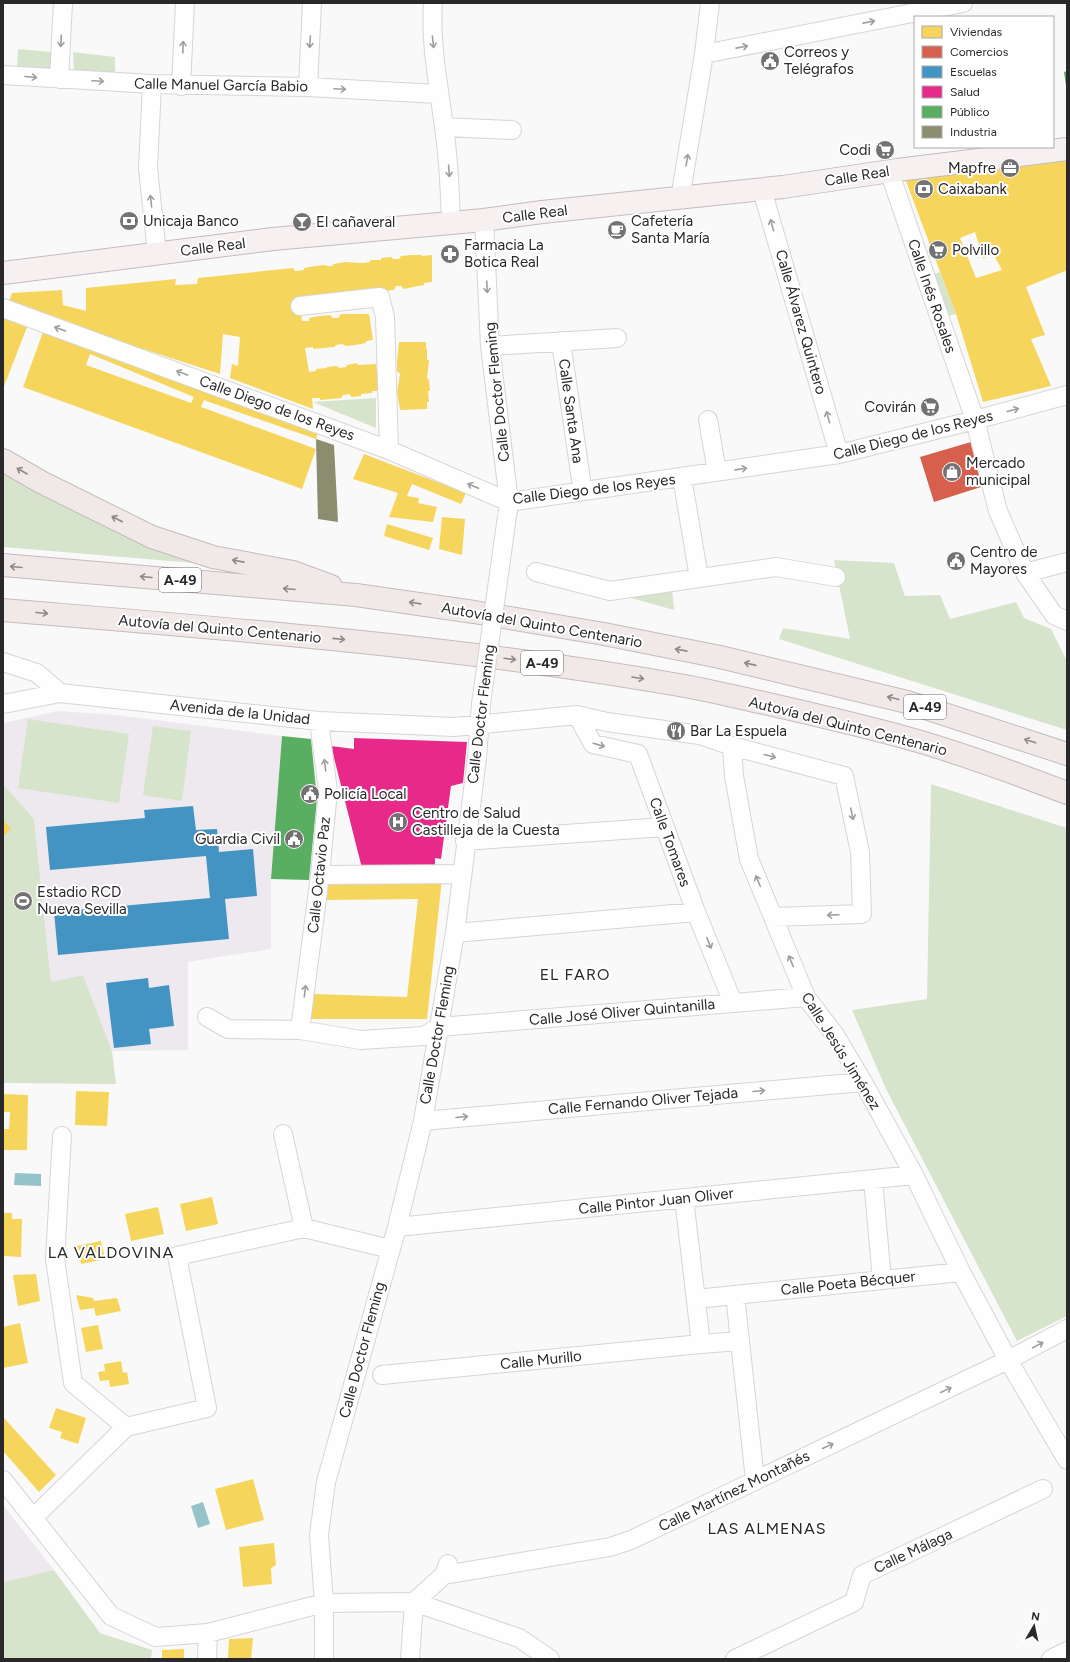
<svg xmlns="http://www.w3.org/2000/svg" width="1070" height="1662" viewBox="0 0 1070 1662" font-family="Figtree,sans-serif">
<rect width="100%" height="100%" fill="#faf9fa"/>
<path fill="#eee9ef" d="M58,711l58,4 166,21 -11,143v70l-83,13v88l-76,1 -29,-76 -32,7 -17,-163 -31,-35v-61z
M3,1505l51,65 -51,12z"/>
<path fill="#d6e4cc" d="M18,49l34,3 -2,19 -33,-4z
M73,52l42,5v16l-41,-2z
M940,272l16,42 -21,5 -14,-41z
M376,398v30l-63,-26z
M3,473l128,63 87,29 -215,-18z
M834,560l60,3 11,33 35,-1 10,24 66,-17 8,16 27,11 16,32v69l-288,-91 4,-11 67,11z
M672,589l2,21 -50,-14z
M28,719l101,15 -10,69 -101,-15z
M153,726l38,5 -9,70 -39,-6z
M3,784l31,35 17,163 32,-7 29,76 4,33 -113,-1z
M931,784l136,44v488l-50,25 -131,-252 -34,-79 75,-11z
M54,1570l46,63 52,17 -1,9h-148v-77z"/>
<path fill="#94c3c9" d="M15,1173l26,1v12l-27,-1z
M203,1502l7,22 -12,4 -7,-22z"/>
<path fill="#f6d55c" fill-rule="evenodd" d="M1067,160v116l-2,-5 -39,16 19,48 -14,4 20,47 -68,16 -27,-88 -52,-138zM975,232l8,26 11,-3 8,15 -26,8 -16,-40z
M411,255h11v1l10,-1v27l-8,1v2l-11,2 -9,2 -3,-3h-5l-2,4 -95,8 3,23h7v-3l11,-2 10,-1 3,3h5l3,-4h28l4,26 -7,1v2l-11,2 -9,1 -4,-2 -6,1 -2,2 -21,2v-2l-8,1 4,24 7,-1v-2l11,-1v-1l10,-1 2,2 7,-1 1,-2 10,-2 1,2 18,-1 4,27h-8v2l-11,1v2l-9,1 -3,-3 -6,1 -2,3 -9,1 -12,1v-2h-8l1,11 -83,-31 2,-14 6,2 2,-29 -17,-3 -3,40 -212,-69 4,-12 50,-3 1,15 23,6v-23l90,-9 -1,6 22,-1 1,-6 95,-10 2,3 9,-1v-2l11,-2 10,-1 2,1h5l2,-2 10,-2 19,1 7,-1v-2h11v-2l10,-1 2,2h6l2,-3z
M3,318l24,9 -24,62z
M43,332l276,98 -3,9 -107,-37 -5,-2 -3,7 115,42 -14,40 -279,-102zM90,354l104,43 -3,6 -105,-38z
M399,342h27v7h1v11h2l-2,18 2,2 1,11h-2l1,11h-2v7l-27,1 -3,-18 3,-18 -3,-3v-10z
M364,454l102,39 -5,11 -49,-20 -5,12 12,2 -1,5 19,4 -4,15 -44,-5 9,-24 -45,-14z
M442,517l23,2 -3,36 -23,-6z
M387,524l46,14 -4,12 -45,-14z
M3,820l8,9 -8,7z
M328,879h114l-15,140h-116l2,-25 94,3 11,-98 -93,1z
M76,1091l33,1 -2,34 -32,-1z
M3,1094l25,1 -1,55h-24v-21h6l1,-17h-7z
M212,1197l6,27 -32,7 -6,-27z
M158,1207l6,27 -33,7 -6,-27z
M3,1213h9v6h10l-1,38 -18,-1z
M101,1241l4,18 -24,5 -4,-18z
M36,1274l4,27 -22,5 -5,-31z
M76,1295l17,3 1,3 23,-3 4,13 -25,5 -2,-8 -14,2z
M20,1323l8,40 -25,5v-41z
M98,1325l5,24 -17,3 -5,-24z
M121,1361l2,12 4,-1 2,12 -19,3 -1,-7 -9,1 -2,-9 7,-1 -1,-7z
M56,1408l30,10 -8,26 -18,-6 2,-6 -13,-4z
M3,1417l53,58 -17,17 -36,-41z
M253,1479l11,41 -38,10 -11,-41z
M274,1543l2,22 -5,3 1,16 -29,3 -4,-40z
M253,1638l-2,21h-23l1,-20z
M184,1649v10h-22v-9z"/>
<path fill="#d6604d" d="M971,442l13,44 -50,16 -14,-45z"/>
<path fill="#4393c3" d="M193,806l3,24 21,-1 2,23 34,-3 4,47 -32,3 4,40 -171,16 -4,-43 156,-14 -4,-42 -156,14 -4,-43 99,-9 -1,-8z
M148,978l1,10 20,-3 5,41 -25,3 2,15 -37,4 -8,-65z"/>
<path fill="#e7298a" d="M354,738l113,4 -4,41 -12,3 -10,73 -6,-1v7l-72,7 -32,-126 23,3z"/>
<path fill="#5aae61" d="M1067,71v15h-1l-2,-14z
M282,736l29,3 6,60 -8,81 -38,-1z"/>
<path fill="#8c8c6e" d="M316,439l18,6 4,77 -20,-3z"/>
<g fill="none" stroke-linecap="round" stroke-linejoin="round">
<g stroke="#d6d5d6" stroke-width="20">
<path id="minor" d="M433,3c-3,42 6,83 11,125 5,31 6,63 7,95
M704,54l259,-51
M3,75l149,9 156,3 130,7
M59,79l4,-76
M152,84l-4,84 9,86
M181,86l4,-83
M308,87l4,-84
M444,127l68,3
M889,171l86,249 23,91 27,62 29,42 13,6
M762,190l77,264
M680,199l24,-145 6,-51
M484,220l6,126 19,156 -1,10
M300,306l80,-9 5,20 4,133
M3,308l386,142 120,52 330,-48 136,-34 92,-25
M561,341l20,139
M490,346l127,-8
M708,420l9,52
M682,477l17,101
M536,572l74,19 166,-24 60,10
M1025,573l42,-11
M3,662l34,11 23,20
M3,704l57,-11 259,28 135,6 123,-12 30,7 93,13 32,11 112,30 16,76 2,62 -89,3
M481,704l-4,54 -22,175 -32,188 -26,106 -71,255 -7,53 5,68 90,-1 105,36 31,21
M577,715l16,29 45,10 58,158 37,91
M732,746l2,30 15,83 57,138 29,38 28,47 51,93 47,97 47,88 59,100
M465,841l200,-14
M320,875l141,-1
M455,933l241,-21
M207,1017l21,12 72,1 61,10 63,-4 15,-9 367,-30
M300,1030l20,-155 8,-84 -9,-70
M423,1121l440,-39
M283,1134l21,94
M62,1136l-7,123 18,124 53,44
M873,1179l9,101
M684,1198l17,146 39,-3
M397,1227l517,-52
M735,1295l226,-23
M696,1299l39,-4 20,185
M382,1375l319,-31
M3,1480l108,136 45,21 52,-4 116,-30v56
M33,1518l93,-91 81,-19 -30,-152 127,-28 86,21
M444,1575l166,-28 21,-7 377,-180 59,-31
M207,1659l1,-26
M410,1659l4,-57 30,-27 4,-11
M735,1659l119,-57 8,-27 181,-86
M1051,1659l16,-8"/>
</g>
<g stroke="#c6bbbc" stroke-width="24">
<path id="major" d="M3,273l270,-34 211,-19 58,-8 241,-25 114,-17 170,-21"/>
</g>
<g stroke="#c6bbbc" stroke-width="24">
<path id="highway" d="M3,460l38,22 111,55 61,20 80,15 38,14
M3,565l353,30 118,17 130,22 116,23 187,45 160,52
M3,610c226,19 453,36 676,75 29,5 57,12 85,18 48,11 96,22 143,35 54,15 108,35 160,55"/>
</g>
<use href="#minor" stroke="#fefefe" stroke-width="18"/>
<use href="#major" stroke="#f6f0f1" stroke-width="22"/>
<use href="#highway" stroke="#f1e8e8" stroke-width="22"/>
<g stroke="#d6d5d6" stroke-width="20" stroke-linecap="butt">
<path id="minor-bridge" d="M481,704l26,-188"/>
</g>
<use href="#minor-bridge" stroke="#fefefe" stroke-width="18"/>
</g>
<defs><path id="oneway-shaft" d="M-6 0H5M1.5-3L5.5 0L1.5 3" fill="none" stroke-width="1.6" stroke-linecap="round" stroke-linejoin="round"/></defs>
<g stroke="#9f9e9f">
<use href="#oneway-shaft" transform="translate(869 22) rotate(-11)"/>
<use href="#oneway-shaft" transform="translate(61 41) rotate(93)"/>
<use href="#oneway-shaft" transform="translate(310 42) rotate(93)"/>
<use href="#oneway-shaft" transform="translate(433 42) rotate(84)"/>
<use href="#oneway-shaft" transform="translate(183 47) rotate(-88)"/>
<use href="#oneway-shaft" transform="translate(742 47) rotate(-11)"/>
<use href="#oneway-shaft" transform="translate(31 77) rotate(5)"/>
<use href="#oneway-shaft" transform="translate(98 81) rotate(3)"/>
<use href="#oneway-shaft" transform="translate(340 89) rotate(3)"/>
<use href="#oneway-shaft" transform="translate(687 160) rotate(-81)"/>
<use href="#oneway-shaft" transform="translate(449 171) rotate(86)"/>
<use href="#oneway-shaft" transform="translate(151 201) rotate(-96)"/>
<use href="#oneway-shaft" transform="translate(772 225) rotate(-106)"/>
<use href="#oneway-shaft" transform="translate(487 287) rotate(87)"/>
<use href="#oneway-shaft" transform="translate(60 329) rotate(-160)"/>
<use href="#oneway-shaft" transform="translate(182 373) rotate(-160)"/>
<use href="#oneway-shaft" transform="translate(1013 410) rotate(-15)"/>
<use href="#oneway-shaft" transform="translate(828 417) rotate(-106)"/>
<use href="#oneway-shaft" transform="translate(741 469) rotate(-8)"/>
<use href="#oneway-shaft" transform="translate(473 486) rotate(-157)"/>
<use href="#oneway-shaft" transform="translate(599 745) rotate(16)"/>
<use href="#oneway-shaft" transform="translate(770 756) rotate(15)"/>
<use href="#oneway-shaft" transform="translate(325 765) rotate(-97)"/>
<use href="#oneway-shaft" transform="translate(852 814) rotate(78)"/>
<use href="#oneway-shaft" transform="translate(758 881) rotate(-113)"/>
<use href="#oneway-shaft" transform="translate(833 915) rotate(178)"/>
<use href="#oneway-shaft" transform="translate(709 943) rotate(68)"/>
<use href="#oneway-shaft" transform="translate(791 961) rotate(-112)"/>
<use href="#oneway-shaft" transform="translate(305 991) rotate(-83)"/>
<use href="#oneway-shaft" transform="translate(759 1091) rotate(-5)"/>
<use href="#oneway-shaft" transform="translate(462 1117) rotate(-5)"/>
<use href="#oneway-shaft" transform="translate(1038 1345) rotate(-28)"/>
<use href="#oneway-shaft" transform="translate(946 1390) rotate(-25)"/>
<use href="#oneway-shaft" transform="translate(828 1446) rotate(-25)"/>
</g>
<g stroke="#8e8889">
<use href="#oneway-shaft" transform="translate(22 471) rotate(-150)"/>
<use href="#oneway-shaft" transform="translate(117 519) rotate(-153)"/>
<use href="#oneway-shaft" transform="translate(238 561) rotate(-169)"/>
<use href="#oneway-shaft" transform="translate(16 567) rotate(-175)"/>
<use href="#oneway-shaft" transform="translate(146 577) rotate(-175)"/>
<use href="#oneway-shaft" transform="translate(289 589) rotate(-175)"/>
<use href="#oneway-shaft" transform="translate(415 603) rotate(-172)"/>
<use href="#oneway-shaft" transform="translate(42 613) rotate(5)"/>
<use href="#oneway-shaft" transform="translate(339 639) rotate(6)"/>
<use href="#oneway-shaft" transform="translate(681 650) rotate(-169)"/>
<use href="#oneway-shaft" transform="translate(510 659) rotate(7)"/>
<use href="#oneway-shaft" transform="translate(750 664) rotate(-167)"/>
<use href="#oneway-shaft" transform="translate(638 678) rotate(9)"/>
<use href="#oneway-shaft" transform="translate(893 698) rotate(-166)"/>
<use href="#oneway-shaft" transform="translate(1030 741) rotate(-162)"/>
</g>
<defs>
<g id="civic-disc" transform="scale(1)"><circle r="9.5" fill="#737173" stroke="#fff"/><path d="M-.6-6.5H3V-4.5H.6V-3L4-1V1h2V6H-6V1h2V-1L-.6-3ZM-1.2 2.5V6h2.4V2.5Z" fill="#fff"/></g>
<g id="supermarket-disc" transform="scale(1)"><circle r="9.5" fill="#737173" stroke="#fff"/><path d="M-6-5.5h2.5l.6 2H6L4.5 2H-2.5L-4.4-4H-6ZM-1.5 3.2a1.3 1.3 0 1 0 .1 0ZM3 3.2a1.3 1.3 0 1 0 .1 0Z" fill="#fff"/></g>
<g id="office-disc" transform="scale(1)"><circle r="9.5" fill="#737173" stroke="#fff"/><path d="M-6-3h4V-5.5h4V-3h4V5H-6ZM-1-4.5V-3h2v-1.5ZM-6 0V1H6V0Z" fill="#fff"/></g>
<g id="bank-disc" transform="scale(1)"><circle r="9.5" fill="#737173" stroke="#fff"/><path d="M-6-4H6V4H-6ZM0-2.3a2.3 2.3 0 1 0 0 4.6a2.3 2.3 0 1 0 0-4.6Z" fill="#fff"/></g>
<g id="bar-disc" transform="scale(1)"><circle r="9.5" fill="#737173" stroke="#fff"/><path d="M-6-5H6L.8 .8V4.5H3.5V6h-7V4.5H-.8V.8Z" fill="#fff"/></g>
<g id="cafe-disc" transform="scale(1)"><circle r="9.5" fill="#737173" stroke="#fff"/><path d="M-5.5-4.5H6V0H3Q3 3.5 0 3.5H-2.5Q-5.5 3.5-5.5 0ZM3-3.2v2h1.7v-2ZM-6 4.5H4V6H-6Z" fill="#fff"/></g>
<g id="pharmacy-disc" transform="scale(1)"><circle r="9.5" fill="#737173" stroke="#fff"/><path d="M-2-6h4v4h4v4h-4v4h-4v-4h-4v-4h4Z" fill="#fff"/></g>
<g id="shop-disc" transform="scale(1)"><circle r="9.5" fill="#737173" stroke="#fff"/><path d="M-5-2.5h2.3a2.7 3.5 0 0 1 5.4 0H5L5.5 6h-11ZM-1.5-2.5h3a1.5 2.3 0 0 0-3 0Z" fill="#fff"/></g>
<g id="restaurant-disc" transform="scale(1)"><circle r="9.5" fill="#737173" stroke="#fff"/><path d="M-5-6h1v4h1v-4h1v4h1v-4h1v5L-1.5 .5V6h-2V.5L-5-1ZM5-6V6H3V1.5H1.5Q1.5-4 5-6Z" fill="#fff"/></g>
<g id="hospital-disc" transform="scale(1)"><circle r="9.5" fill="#737173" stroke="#fff"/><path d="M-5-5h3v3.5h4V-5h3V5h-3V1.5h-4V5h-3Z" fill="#fff"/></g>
<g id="stadium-disc" transform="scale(1)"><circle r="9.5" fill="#737173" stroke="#fff"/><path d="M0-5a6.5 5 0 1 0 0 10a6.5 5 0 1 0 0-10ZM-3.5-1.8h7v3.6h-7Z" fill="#fff"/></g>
</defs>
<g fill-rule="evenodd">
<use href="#civic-disc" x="770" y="61"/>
<use href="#supermarket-disc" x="885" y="150"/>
<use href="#office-disc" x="1010" y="168"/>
<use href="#bank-disc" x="924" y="189"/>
<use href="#bank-disc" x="129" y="221"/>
<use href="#bar-disc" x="302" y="222"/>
<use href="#cafe-disc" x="617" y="230"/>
<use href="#supermarket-disc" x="938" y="250"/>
<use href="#pharmacy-disc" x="450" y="254"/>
<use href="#supermarket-disc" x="930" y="407"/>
<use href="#shop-disc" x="952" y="472"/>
<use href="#civic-disc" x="956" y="561"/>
<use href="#restaurant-disc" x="676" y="731"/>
<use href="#civic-disc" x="310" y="794"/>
<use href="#hospital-disc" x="398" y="822"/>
<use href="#civic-disc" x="294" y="839"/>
<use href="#stadium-disc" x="23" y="901"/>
</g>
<g text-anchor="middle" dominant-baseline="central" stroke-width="4" stroke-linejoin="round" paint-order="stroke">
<g fill="#fff" stroke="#6a686a" stroke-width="1">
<rect x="159" y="568" width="42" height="24" rx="3"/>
<rect x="521" y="651" width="42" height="24" rx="3"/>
<rect x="904" y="695" width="42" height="24" rx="3"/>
</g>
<g font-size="14" font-weight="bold" fill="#2a282a">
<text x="180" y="580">A-49</text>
<text x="542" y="663">A-49</text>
<text x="925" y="707">A-49</text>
</g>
<g font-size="15" fill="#2a282a" stroke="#fff" text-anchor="start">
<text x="784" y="52">Correos y<tspan x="784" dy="17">Telégrafos</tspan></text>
<text x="871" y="150" text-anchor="end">Codi</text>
<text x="996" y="168" text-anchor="end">Mapfre</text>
<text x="938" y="189">Caixabank</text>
<text x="143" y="221">Unicaja Banco</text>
<text x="631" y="221">Cafetería<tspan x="631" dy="17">Santa María</tspan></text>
<text x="316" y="222">El cañaveral</text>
<text x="464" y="245">Farmacia La<tspan x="464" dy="17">Botica Real</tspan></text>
<text x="952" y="250">Polvillo</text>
<text x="916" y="407" text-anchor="end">Covirán</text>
<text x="966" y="463">Mercado<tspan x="966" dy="17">municipal</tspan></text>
<text x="970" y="552">Centro de<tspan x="970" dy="17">Mayores</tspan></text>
<text x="690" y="731">Bar La Espuela</text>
<text x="324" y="794">Policía Local</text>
<text x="412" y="813">Centro de Salud<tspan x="412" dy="17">Castilleja de la Cuesta</tspan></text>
<text x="280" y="839" text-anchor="end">Guardia Civil</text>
<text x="37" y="892">Estadio RCD<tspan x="37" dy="17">Nueva Sevilla</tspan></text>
</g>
<g font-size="15" fill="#2a282a" stroke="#fff">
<text transform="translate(221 85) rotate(1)">Calle Manuel García Babio</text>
<text transform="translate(857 176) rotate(-9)">Calle Real</text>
<text transform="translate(535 214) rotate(-7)">Calle Real</text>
<text transform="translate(213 247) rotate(-7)">Calle Real</text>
<text transform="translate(932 296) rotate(71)">Calle Inés Rosales</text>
<text transform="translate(801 322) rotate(74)">Calle Álvarez Quintero</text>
<text transform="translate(497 392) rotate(-96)">Calle Doctor Fleming</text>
<text transform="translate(277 408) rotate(20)">Calle Diego de los Reyes</text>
<text transform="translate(571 411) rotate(82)">Calle Santa Ana</text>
<text transform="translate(913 435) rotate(-14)">Calle Diego de los Reyes</text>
<text transform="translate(594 489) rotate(-7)">Calle Diego de los Reyes</text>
<text transform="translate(542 625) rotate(10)">Autovía del Quinto Centenario</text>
<text transform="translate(220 629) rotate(5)">Autovía del Quinto Centenario</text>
<text transform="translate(240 712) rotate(6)">Avenida de la Unidad</text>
<text transform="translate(481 714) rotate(-83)">Calle Doctor Fleming</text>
<text transform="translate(848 726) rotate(14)">Autovía del Quinto Centenario</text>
<text transform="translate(670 842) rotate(70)">Calle Tomares</text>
<text transform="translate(319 875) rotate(-84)">Calle Octavio Paz</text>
<text transform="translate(622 1012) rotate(-5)">Calle José Oliver Quintanilla</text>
<text transform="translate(437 1035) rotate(-80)">Calle Doctor Fleming</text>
<text transform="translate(841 1051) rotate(58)">Calle Jesús Jiménez</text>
<text transform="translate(643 1101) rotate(-5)">Calle Fernando Oliver Tejada</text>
<text transform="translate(656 1201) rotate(-6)">Calle Pintor Juan Oliver</text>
<text transform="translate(848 1283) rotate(-6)">Calle Poeta Bécquer</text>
<text transform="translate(362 1350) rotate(-75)">Calle Doctor Fleming</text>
<text transform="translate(541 1360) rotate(-6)">Calle Murillo</text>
<text transform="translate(734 1491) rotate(-26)">Calle Martínez Montañés</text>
<text transform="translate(913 1551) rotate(-25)">Calle Málaga</text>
</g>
<g font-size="16" letter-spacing="1" fill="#2a282a" stroke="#fff">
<text x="575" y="974">EL FARO</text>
<text x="111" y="1252">LA VALDOVINA</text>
<text x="767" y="1528">LAS ALMENAS</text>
</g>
</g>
<rect width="1070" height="1662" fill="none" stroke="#2a282a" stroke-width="8"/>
<rect x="914" y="16" width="140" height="132" fill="#ffffff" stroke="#aaa9aa"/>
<rect x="922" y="26" width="20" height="12" fill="#f6d55c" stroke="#aaa9aa"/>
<text x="950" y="36" font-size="12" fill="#2a282a">Viviendas</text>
<rect x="922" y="46" width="20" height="12" fill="#d6604d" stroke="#aaa9aa"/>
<text x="950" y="56" font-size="12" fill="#2a282a">Comercios</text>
<rect x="922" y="66" width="20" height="12" fill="#4393c3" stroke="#aaa9aa"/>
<text x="950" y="76" font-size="12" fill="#2a282a">Escuelas</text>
<rect x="922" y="86" width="20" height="12" fill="#e7298a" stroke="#aaa9aa"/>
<text x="950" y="96" font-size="12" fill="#2a282a">Salud</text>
<rect x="922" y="106" width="20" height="12" fill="#5aae61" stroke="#aaa9aa"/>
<text x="950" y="116" font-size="12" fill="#2a282a">Público</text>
<rect x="922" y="126" width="20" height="12" fill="#8c8c6e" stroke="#aaa9aa"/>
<text x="950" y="136" font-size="12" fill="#2a282a">Industria</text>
<g transform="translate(1034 1626) rotate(9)" stroke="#ffffff" stroke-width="3" paint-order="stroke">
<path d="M0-3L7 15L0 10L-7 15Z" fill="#2a282a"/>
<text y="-6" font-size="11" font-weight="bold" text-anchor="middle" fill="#2a282a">N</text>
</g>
</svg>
